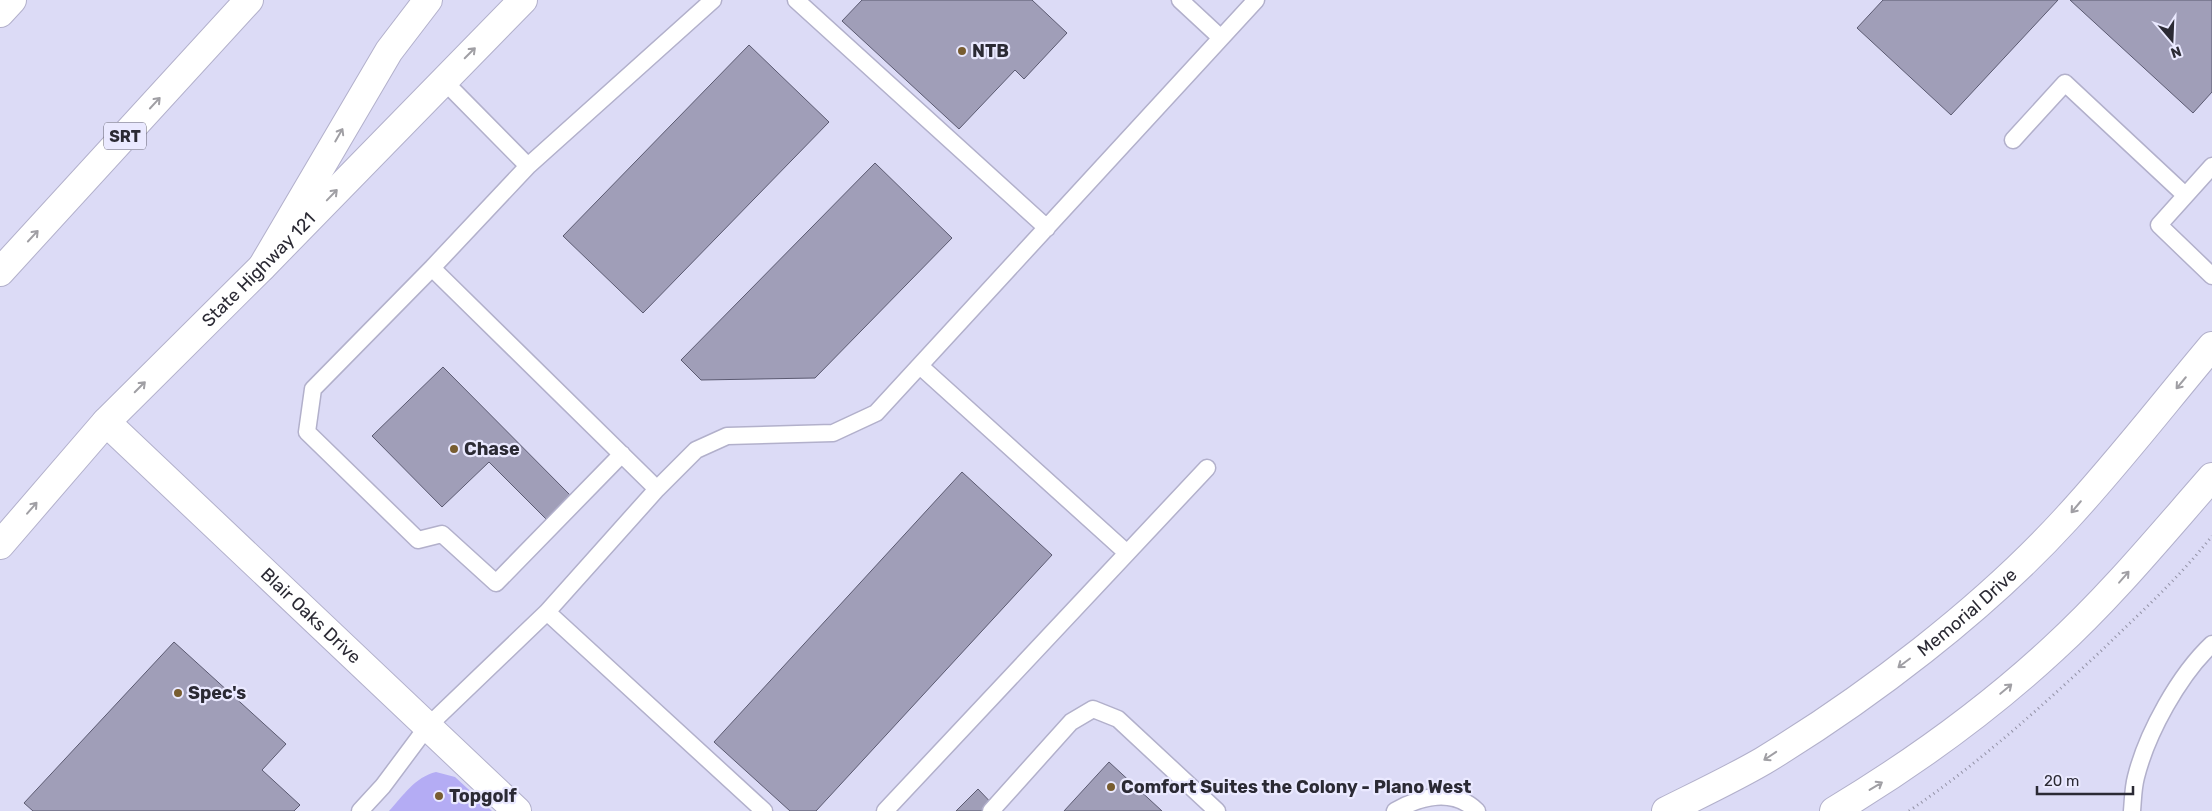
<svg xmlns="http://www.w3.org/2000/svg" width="2212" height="811" viewBox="0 0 2212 811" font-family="Rubik,sans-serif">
<rect width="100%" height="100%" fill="#dcdbf6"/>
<path fill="#b4acf4" d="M436,772l19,5 37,34h-103c14,-15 26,-34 47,-39z"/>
<path fill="#a09eb8" stroke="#5b5a71" d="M862,0h170l35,33 -43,46 -9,-9 -56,59 -117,-108z
M1883,0h175l-107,115 -94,-87z
M2070,0h142v92l-19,21z
M749,45l80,77 -186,191 -80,-77z
M875,163l77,75 -137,140 -114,2 -20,-20z
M443,367l127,128 -24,24 -57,-57 -47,45 -70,-71z
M962,472l90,83 -236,256h-26l-76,-69z
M174,642l112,102 -24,26 38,35 -6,6h-261l-9,-8z
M1109,762l53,49h-98z
M978,789l21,22h-43z"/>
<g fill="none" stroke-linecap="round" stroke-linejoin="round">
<g stroke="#b2b0cb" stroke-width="19">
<path id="lane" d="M796,0l251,228
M1180,0l41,38
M443,80l85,86
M2013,140l52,-57 120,112
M2212,166l-53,59 53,51
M432,268l225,221
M920,366l207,187
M622,454l-126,129 -54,-49 -24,6 -111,-108 6,-43 119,-121 96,-102 185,-166
M547,612l217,199
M360,811l23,-25 44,-59 120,-115 110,-123 39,-39 31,-14 106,-3 43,-20 380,-413
M885,811l322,-343
M991,811l80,-89 22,-13 25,10 99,92
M1395,811c26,-15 58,-23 82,0
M2132,811c1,-11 1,-23 4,-34 11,-44 43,-102 76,-133"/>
</g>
<g stroke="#b2b0cb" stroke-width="30">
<g id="secondary">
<path id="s1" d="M106,422l411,389"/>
<path id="s2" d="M0,545l106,-123 156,-155 261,-267"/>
<path id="s3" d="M1666,811c32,-16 66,-32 97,-50 104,-63 221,-152 303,-242 51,-55 98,-116 146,-173"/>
<path d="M1834,811c78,-47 152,-100 219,-162 58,-53 108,-114 159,-172"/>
</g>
</g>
<g stroke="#b2b0cb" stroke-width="30">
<path id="highway" d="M0,13l12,-13
M262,267l127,-216 39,-51
M0,272l249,-272"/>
</g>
<path stroke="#9392a6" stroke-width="3" stroke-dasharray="1 4" stroke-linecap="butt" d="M1909,811c69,-47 131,-103 192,-160 38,-37 78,-73 111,-115"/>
<use href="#lane" stroke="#fff" stroke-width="16"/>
<use href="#secondary" stroke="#fff" stroke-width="28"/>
<use href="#highway" stroke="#fff" stroke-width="28"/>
</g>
<defs><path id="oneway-shaft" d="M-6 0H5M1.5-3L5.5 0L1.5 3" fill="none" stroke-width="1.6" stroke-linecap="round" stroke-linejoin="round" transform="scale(1.25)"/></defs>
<g stroke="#a09fa4">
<use href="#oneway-shaft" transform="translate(470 53) rotate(-45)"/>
<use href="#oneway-shaft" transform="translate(155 103) rotate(-47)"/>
<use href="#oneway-shaft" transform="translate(339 135) rotate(-60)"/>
<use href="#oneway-shaft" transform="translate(332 195) rotate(-46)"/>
<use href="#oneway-shaft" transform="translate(33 236) rotate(-47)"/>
<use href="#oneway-shaft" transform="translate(2181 383) rotate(130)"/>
<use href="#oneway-shaft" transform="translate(140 387) rotate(-45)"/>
<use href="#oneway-shaft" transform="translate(2076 507) rotate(130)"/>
<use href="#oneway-shaft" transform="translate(32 508) rotate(-49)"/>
<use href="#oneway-shaft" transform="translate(2124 577) rotate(-49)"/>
<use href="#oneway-shaft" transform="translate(1904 663) rotate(143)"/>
<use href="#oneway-shaft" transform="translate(2006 689) rotate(-40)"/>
<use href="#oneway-shaft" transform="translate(1770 756) rotate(146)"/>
<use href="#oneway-shaft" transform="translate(1876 786) rotate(-31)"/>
</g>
<g fill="#785d30" stroke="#eae9ff" stroke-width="2">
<circle cx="962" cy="51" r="5"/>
<circle cx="454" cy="449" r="5"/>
<circle cx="178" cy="693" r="5"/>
<circle cx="1111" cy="787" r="5"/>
<circle cx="439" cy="796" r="5"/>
</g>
<g text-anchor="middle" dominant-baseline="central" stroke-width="4.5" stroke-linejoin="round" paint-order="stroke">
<rect fill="#eae9ff" stroke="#646371" stroke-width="1" x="104" y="122.5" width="42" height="27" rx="4"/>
<g font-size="16" font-weight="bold" fill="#2b2a34">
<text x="125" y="136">SRT</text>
</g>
<g font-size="18" font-weight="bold" fill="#2b2a34" stroke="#eae9ff" text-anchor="start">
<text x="972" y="51">NTB</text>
<text x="464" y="449">Chase</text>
<text x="188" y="693">Spec's</text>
<text x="1121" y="787">Comfort Suites the Colony - Plano West</text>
<text x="449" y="796">Topgolf</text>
</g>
<g font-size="18" fill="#2b2a34" stroke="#eae9ff">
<text stroke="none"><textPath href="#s2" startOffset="378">State Highway 121</textPath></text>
<text stroke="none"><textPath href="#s3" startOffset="362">Memorial Drive</textPath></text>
<text stroke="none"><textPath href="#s1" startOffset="282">Blair Oaks Drive</textPath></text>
</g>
</g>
<g transform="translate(2172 40) rotate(161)" stroke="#eae9ff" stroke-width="4" paint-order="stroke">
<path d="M0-4L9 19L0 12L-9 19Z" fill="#2b2a34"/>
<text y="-8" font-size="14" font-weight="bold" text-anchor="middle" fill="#2b2a34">N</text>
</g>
<path d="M2037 786v8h96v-8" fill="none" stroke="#2b2a34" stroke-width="2.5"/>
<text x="2044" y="786" font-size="15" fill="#2b2a34" stroke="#eae9ff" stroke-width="4" paint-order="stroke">20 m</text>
</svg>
